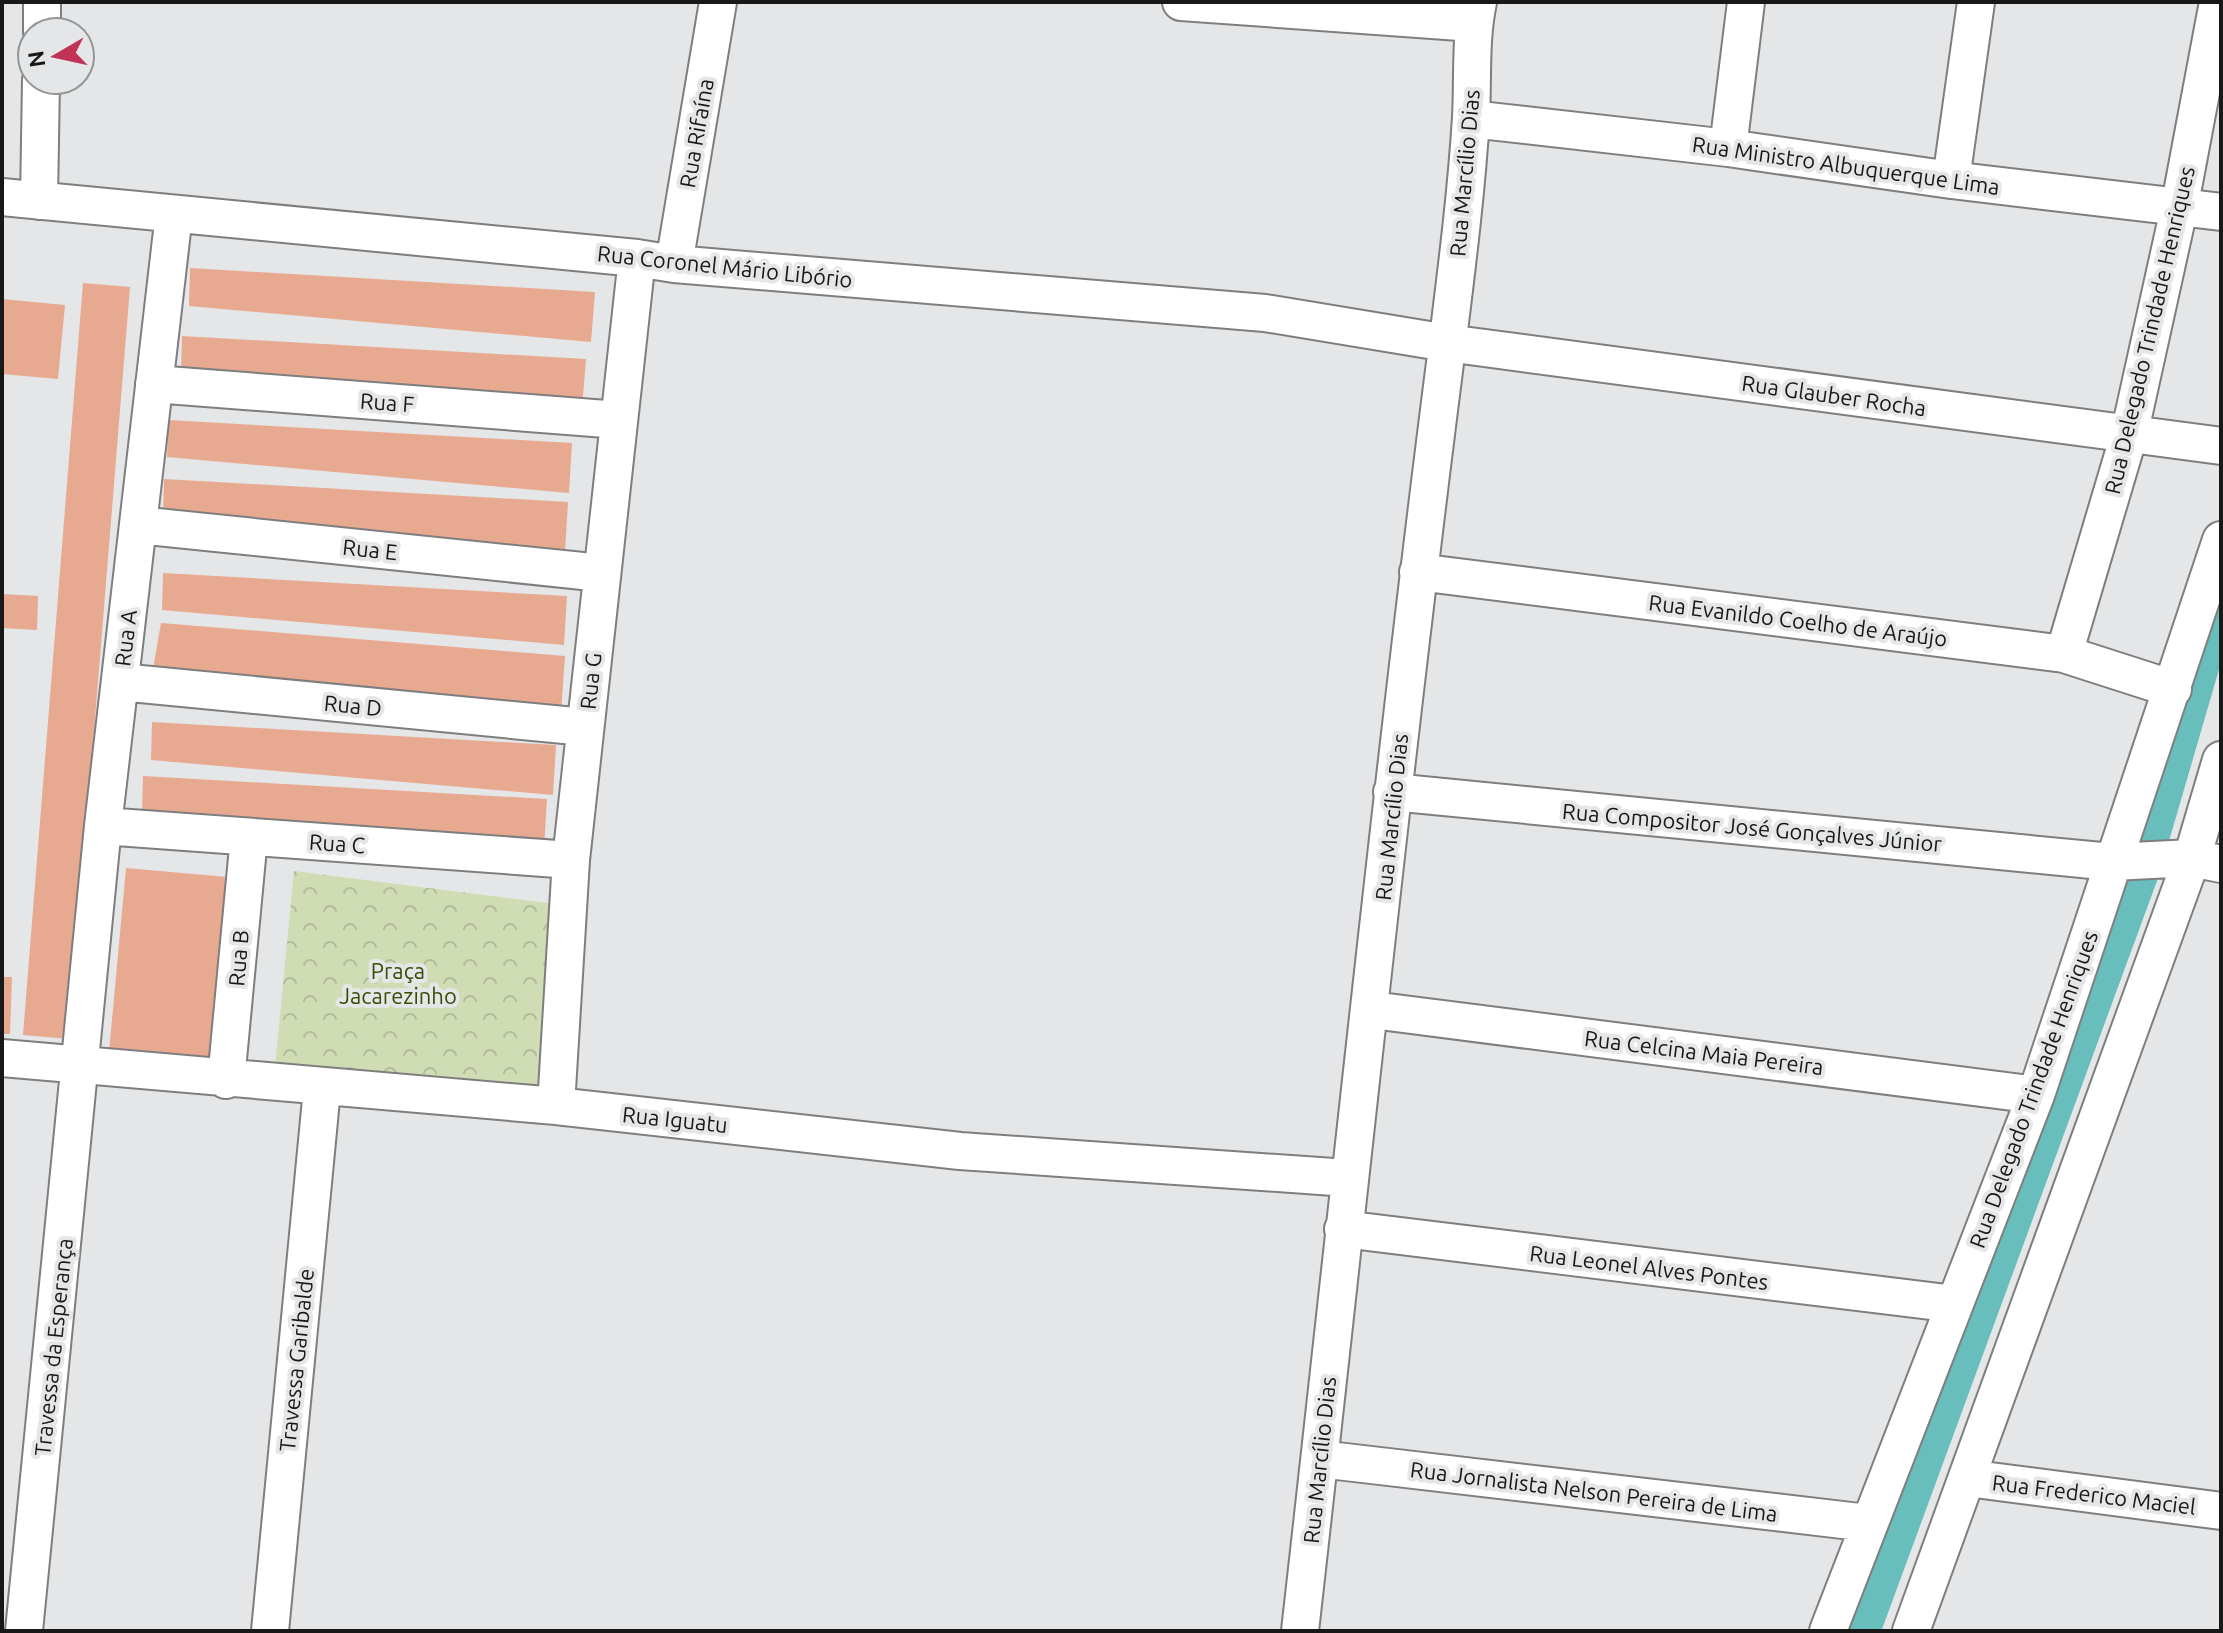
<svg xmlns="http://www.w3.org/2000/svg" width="2223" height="1633" viewBox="0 0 2223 1633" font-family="Ubuntu,sans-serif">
<defs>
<pattern id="park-crowns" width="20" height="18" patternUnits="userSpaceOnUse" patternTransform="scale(2)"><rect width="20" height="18" fill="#d0dcb4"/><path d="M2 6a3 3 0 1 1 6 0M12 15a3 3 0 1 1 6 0" fill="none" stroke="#b2bc9a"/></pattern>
</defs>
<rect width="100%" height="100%" fill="#e5e6e7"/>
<path fill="url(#park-crowns)" d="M294,871l269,34 -18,191 -270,-29z"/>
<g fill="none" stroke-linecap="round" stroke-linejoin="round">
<path stroke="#68bdbd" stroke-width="42" d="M1859,1631l280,-762 76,-261"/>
</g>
<path fill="#e8a991" d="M190,268l405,24 -4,50 -402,-36z
M83,283l47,4 -61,752 -46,-4z
M2,299l63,6 -7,74 -56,-5z
M182,336l404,23 -4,50 -401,-35z
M168,420l404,23 -3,50 -402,-36z
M164,479l404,23 -3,50 -402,-35z
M163,573l404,23 -3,49 -402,-35z
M2,594l36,2 -1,34 -35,-2z
M161,623l404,33 -4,57 -408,-44z
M152,722l404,23 -3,50 -402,-35z
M143,776l404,23 -3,50 -402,-35z
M126,868l101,9 -18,185 -100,-10z
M2,977h10l-2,57h-8z"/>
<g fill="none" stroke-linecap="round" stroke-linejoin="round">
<g stroke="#7e7e7f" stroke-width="40">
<path id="street" d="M1181,2l293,21
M42,32v-30
M1471,119l257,29 223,32 270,32
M1728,148l18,-146
M1951,180l25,-178
M2,197l635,61 37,6 591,49 182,30 774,103
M39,201l2,-121
M674,264l44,-262
M154,384l465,36
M138,525l464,48
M1418,572l646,82 109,35
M2064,654l65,-219 50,-226 39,-207
M120,682l465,45
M1392,792l720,70 80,-4 29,6
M103,826l468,34
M1372,1010l664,85
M2,1058l554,48 404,45 388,27
M226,1080l23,-243
M556,1106l15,-246 66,-602
M1343,1229l612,75
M1320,1459l548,64
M1967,1478l254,33
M24,1631l79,-805 71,-612
M270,1631l52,-542
M1300,1631c48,-423 91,-846 145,-1268 10,-82 21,-164 26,-246 2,-38 -1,-77 7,-115
M1828,1631l208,-536 185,-555
M1911,1631l281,-773 29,-98"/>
</g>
<use href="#street" stroke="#fff" stroke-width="36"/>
</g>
<g text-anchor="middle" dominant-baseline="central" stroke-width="8" stroke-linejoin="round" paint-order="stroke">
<g font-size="22" fill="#181819" stroke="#e5e6e7">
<text transform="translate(696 133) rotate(-80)">Rua Rifaína</text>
<text transform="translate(1846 165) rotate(8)">Rua Ministro Albuquerque Lima</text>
<text transform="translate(1464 173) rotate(-85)">Rua Marcílio Dias</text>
<text transform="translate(725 266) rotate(6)">Rua Coronel Mário Libório</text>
<text transform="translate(2149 330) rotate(-77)">Rua Delegado Trindade Henriques</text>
<text transform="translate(1834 395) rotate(8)">Rua Glauber Rocha</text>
<text transform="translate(387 402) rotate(4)">Rua F</text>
<text transform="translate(370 549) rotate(6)">Rua E</text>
<text transform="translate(1798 620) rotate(7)">Rua Evanildo Coelho de Araújo</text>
<text transform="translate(125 638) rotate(-83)">Rua A</text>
<text transform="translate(590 681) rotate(-84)">Rua G</text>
<text transform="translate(353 705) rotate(6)">Rua D</text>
<text transform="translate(1391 817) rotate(-84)">Rua Marcílio Dias</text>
<text transform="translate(1752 827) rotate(5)">Rua Compositor José Gonçalves Júnior</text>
<text transform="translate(337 843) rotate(4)">Rua C</text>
<text transform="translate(238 958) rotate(-85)">Rua B</text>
<text transform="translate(1704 1052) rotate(7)">Rua Celcina Maia Pereira</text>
<text transform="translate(2033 1089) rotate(-70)">Rua Delegado Trindade Henriques</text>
<text transform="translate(675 1119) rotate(6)">Rua Iguatu</text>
<text transform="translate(1649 1267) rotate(7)">Rua Leonel Alves Pontes</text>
<text transform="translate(53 1347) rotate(-84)">Travessa da Esperança</text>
<text transform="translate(296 1360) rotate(-84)">Travessa Garibalde</text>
<text transform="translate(1319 1460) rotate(-84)">Rua Marcílio Dias</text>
<text transform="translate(1594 1491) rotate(7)">Rua Jornalista Nelson Pereira de Lima</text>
<text transform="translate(2094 1494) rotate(7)">Rua Frederico Maciel</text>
</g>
<g font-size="22" fill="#3d4b06" stroke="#e5e6e7">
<text x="398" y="970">Praça<tspan x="398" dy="25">Jacarezinho</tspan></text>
</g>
</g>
<rect width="2223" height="1633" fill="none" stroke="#181819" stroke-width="8"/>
<g transform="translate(56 56) rotate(261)"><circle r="38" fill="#e5e6e7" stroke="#939495" stroke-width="2"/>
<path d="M0-6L14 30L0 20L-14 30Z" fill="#c13256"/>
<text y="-12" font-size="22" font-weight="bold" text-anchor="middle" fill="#181819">N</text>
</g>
</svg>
